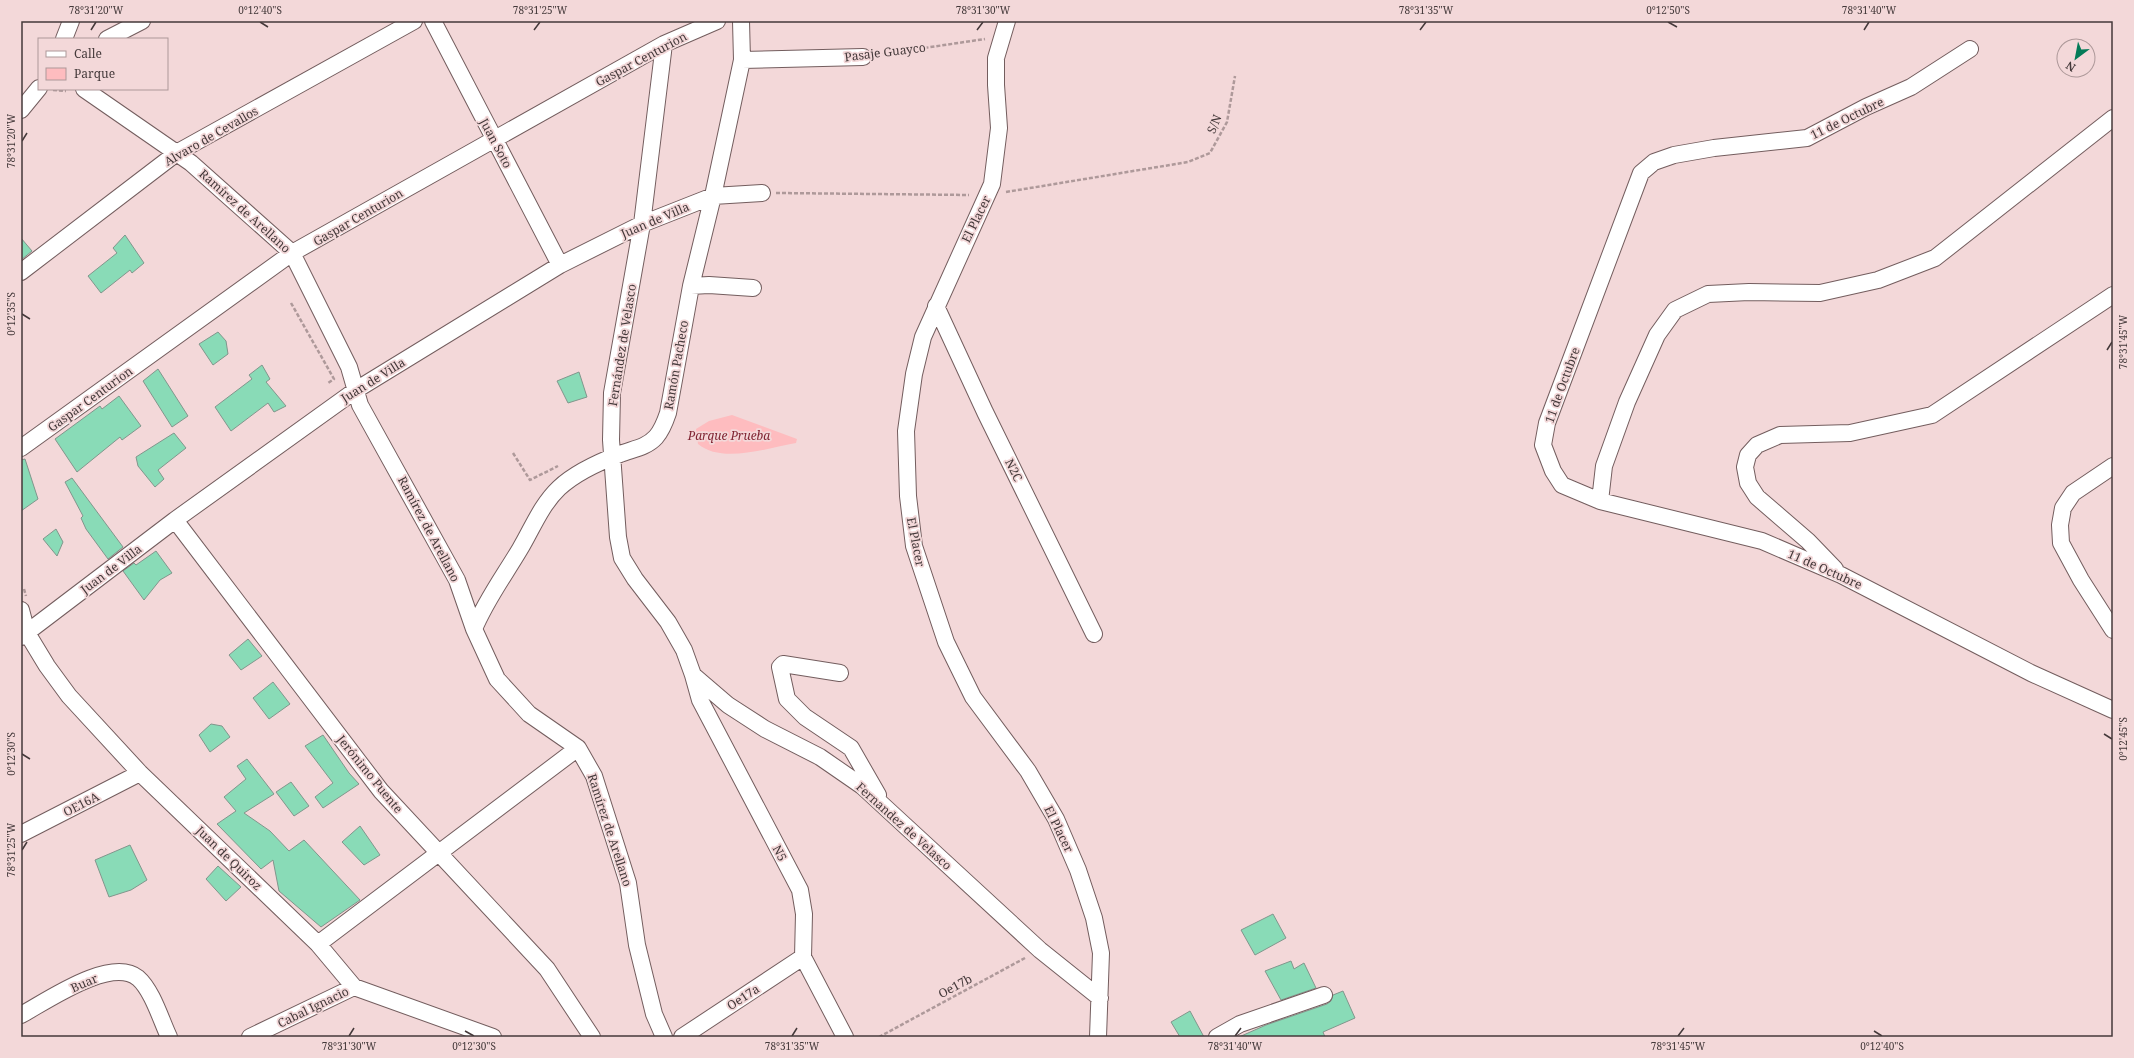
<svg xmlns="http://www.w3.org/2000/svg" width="2134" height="1058" viewBox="0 0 2134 1058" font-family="'Noto Serif',serif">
<rect width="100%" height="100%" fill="#f3d8d9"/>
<path fill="#febcbf" d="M732,415l65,24 -1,4c-29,5 -74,21 -98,1l-2,-15 13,-8z"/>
<path fill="#89dbb7" stroke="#81968c" d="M125,235l19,28 -12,10 -2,-3 -29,23 -13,-17 29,-23 -4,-5z
M21,238l11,13 -11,9z
M218,332l8,9 2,13 -15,11 -14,-21z
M262,365l8,14 -4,3 20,24 -12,6 -6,-9 -37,28 -16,-24 37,-28 -3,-4z
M158,369l30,47 -16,11 -29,-46z
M579,372l8,25 -19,6 -11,-22z
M119,396l22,30 -19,14 -2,-3 -43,35 -22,-33 45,-33 2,3z
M174,433l12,15 -28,22 6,9 -9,8 -17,-21 -2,-9z
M25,459l13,40 -17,12v-51z
M72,478l51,69 -15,12 -22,-30 -5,-11 2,-2 -18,-34z
M56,529l7,13 -6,14 -14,-17z
M156,551l16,22 -12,7 -16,20 -21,-29 11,-8 2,2z
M248,639l14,17 -21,14 -12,-15z
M273,682l17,22 -21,15 -16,-21z
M211,724l11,2 8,11 -20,15 -11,-17z
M323,735l26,38 10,11 -36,24 -8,-11 18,-14 -28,-37z
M247,759l27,35 -30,19 26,18 19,20 15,-11 56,60 -39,27 -42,-36 -6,-31 -12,9 -44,-45 19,-13 -12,-14 22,-18 -9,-13z
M291,782l18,24 -15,10 -18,-24z
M360,826l20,29 -16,10 -22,-23z
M130,845l17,35 -16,10 -22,7 -14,-37z
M218,866l23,21 -15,14 -20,-22z
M1273,914l13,24 -31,17 -14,-25z
M1291,961l3,8 10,-6 12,25 -35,12 -16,-29z
M1343,991l12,27 -32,14 2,5h-86l27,-12 61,-21 4,-3 2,-6z
M1190,1011l14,26h-24l-9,-15z"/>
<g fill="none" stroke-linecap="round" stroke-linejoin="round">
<g stroke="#735d5e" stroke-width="18">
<path id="street" d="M433,21l127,244
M1007,21l-11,37v27l3,43 -7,56 -69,153 -9,37 -8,57 2,65 6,50 32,96 27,55 55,74 28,48 22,51 16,48 7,35 -3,84
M64,39l7,-18
M107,39l35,-18
M664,44l-22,180 -30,169 -1,47 7,97 4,21 13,21 33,43 16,28 9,25 7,25 100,190 4,24 -1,43 42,80
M1970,49l-59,38 -45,20 -59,31 -93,10 -40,7 -20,7 -13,11 -94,250 -4,22 10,26 9,14 38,16 162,40 79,34 190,98 82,37
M742,60l121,-3
M84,89l107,74 101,90 57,114 11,38 97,175 17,49 23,50 32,35 49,34 16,28 34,107 9,62 17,69 10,23
M21,110l18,-22
M21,272l157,-120 236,-131
M691,286l18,-1 44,3
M936,306l49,106 109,222
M21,448l271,-195 372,-209 53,-23
M2113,466l-40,27 -10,15 -3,17 1,18 20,37 32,50
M1600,501l4,-35 23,-64 30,-67 18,-25 33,-16 41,-2 71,1 58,-13 57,-22 178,-140
M175,520l206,271 166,178 45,68
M1835,569l-27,-28 -51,-44 -9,-14 -3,-16 3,-12 9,-10 23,-10 70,-2 82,-18 181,-120
M21,610l6,23 20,33 22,30 71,77 178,171 36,43 139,50
M474,629c12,-29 30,-53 46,-80 12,-20 21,-44 39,-61 17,-16 40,-26 61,-34 12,-5 26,-6 36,-17 6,-7 9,-15 12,-24l23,-127 22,-90 29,-136 -1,-39
M21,637l154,-117 181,-130 204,-125 82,-41 71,-28 49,-3
M840,673l-57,-9 -3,3 7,32 18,18 46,31 27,47
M693,675l35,30 37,24 55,28 42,29 178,164 60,48
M21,834l119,-61
M318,944l260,-196
M21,1015c26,-14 90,-59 117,-37 14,12 23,42 31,59
M250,1037l104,-50
M682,1037l121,-80
M1217,1037l23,-13 84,-29"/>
</g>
<path stroke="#ae999a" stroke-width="2.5" stroke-dasharray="4 2" stroke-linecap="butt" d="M877,55l108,-16
M53,90l13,1
M1006,192l182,-30 22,-9 17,-31 8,-46
M776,193l193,2
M291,303l43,76 -6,4
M513,453l17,27 28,-14
M24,589l2,7
M879,1037l146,-79"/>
<use href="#street" stroke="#fff" stroke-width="16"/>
</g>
<path fill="none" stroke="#44393a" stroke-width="1.5" d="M260,22l8,5M1668,22l9,5M91,30l5,-8M534,30l6,-8M977,30l6,-8M1420,30l6,-8M1864,30l5,-8M22,141l5,-8M22,314l8,5M2107,350l5,-8M2104,734l8,5M22,754l8,5M22,850l5,-8M465,1031l9,5M1874,1031l8,5M349,1036l5,-8M792,1036l5,-8M1235,1036l6,-8M1678,1036l6,-8"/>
<g text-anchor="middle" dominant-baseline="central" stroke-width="3.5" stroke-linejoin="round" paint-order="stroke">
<g font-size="12" fill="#44393a" stroke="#f3d8d9">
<text transform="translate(885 52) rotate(-7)">Pasaje Guayco</text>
<text transform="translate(641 59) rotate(-28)">Gaspar Centurion</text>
<text transform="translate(1847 118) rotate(-26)">11 de Octubre</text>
<text transform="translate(1214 124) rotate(-67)">S/N</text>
<text transform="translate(211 136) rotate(-30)">Alvaro de Cevallos</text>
<text transform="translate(496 143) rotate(62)">Juan Soto</text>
<text transform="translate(245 211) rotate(42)">Ramírez de Arellano</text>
<text transform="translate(358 217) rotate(-30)">Gaspar Centurion</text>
<text transform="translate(976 219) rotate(-64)">El Placer</text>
<text transform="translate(655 220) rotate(-23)">Juan de Villa</text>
<text transform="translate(622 345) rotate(-81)">Fernández de Velasco</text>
<text transform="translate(676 365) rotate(-80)">Ramón Pacheco</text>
<text transform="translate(373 380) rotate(-32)">Juan de Villa</text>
<text transform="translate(1562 385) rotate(-70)">11 de Octubre</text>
<text transform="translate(90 399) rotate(-36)">Gaspar Centurion</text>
<text transform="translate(1014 470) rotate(64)">N2C</text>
<text transform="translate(429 529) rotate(62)">Ramírez de Arellano</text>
<text transform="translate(916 542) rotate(79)">El Placer</text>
<text transform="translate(111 569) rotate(-37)">Juan de Villa</text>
<text transform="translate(1825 569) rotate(24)">11 de Octubre</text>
<text transform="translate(370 774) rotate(51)">Jerónimo Puente</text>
<text transform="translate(81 804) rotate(-27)">OE16A</text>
<text transform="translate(904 826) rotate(42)">Fernandez de Velasco</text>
<text transform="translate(1059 829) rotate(64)">El Placer</text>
<text transform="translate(610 830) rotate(72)">Ramírez de Arellano</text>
<text transform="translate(780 853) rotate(62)">N5</text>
<text transform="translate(229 858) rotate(44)">Juan de Quiroz</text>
<text transform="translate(84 983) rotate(-24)">Buar</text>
<text transform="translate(955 986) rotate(-28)">Oe17b</text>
<text transform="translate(743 997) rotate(-33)">Oe17a</text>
<text transform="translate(313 1007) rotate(-26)">Cabal Ignacio</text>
</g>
<g font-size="12" font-style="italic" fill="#812533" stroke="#f3d8d9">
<text x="729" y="435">Parque Prueba</text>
</g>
</g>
<rect width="2134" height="1058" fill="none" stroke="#f3d8d9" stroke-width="44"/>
<rect x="38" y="38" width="130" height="52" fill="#f3d8d9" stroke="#ad9899"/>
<rect x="46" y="51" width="20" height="6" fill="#ffffff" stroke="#ad9899"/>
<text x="74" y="58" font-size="12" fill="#44393a">Calle</text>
<rect x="46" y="68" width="20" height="12" fill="#febcbf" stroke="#ad9899"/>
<text x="74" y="78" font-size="12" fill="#44393a">Parque</text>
<g transform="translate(2076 58) rotate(212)"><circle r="19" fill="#f3d8d9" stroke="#ad9899"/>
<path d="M0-3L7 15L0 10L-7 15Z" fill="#047b58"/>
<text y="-6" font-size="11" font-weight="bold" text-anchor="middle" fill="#44393a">N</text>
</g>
<rect x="22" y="22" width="2090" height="1014" fill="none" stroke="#44393a" stroke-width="1.5"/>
<g font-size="10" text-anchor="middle" fill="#44393a">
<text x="96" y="14">78°31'20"W</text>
<text x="260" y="14">0°12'40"S</text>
<text x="540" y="14">78°31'25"W</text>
<text x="983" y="14">78°31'30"W</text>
<text x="1426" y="14">78°31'35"W</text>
<text x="1668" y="14">0°12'50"S</text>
<text x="1869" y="14">78°31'40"W</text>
<text transform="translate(11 141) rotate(-90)" y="4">78°31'20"W</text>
<text transform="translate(11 314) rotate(-90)" y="4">0°12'35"S</text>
<text transform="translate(2123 342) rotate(-90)" y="4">78°31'45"W</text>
<text transform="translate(2123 739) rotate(-90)" y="4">0°12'45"S</text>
<text transform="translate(11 754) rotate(-90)" y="4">0°12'30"S</text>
<text transform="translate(11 850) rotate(-90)" y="4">78°31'25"W</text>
<text x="349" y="1050">78°31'30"W</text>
<text x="474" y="1050">0°12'30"S</text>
<text x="792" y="1050">78°31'35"W</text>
<text x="1235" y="1050">78°31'40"W</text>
<text x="1678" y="1050">78°31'45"W</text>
<text x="1882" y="1050">0°12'40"S</text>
</g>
</svg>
